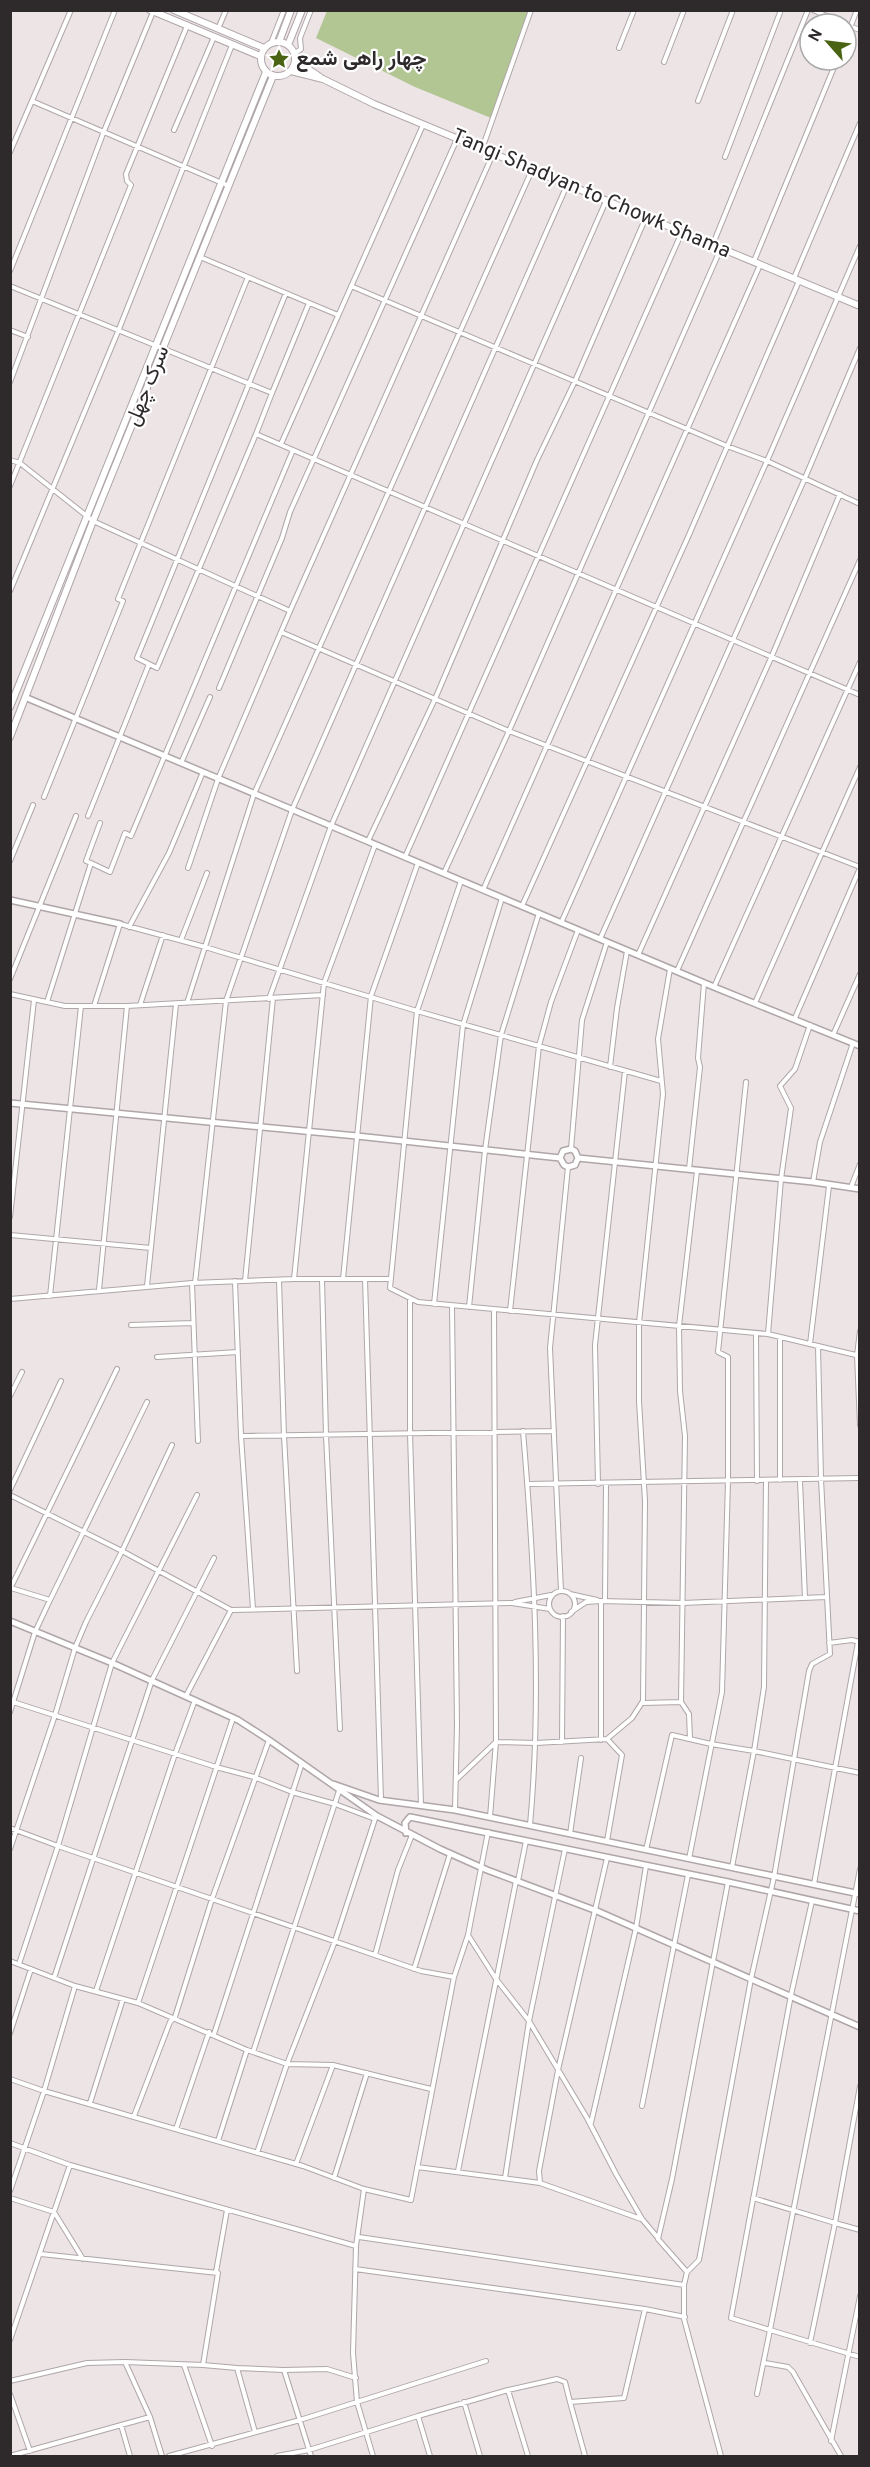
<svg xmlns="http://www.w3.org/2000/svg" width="870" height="2467" viewBox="0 0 870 2467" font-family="Overpass,Vazirmatn,sans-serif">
<rect width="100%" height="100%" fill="#ede4e5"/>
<path fill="#b2c694" d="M327,11h201l-37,107 -76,-31 -99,-49z"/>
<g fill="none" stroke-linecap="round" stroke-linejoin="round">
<g stroke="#afa6a8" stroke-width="6">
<path id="street" d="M813,10l32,14
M849,26l11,4
M218,29l8,-19
M846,38l11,-28
M271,43l13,-33
M619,48l15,-38
M294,54l7,-5 -1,-11 11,-28
M664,62l20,-52
M32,101l197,85
M698,101l35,-91
M174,130l40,-93
M482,149l49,-139
M10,152l61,-142
M725,157l56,-147
M713,244l95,-234
M200,257l138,58
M754,261l83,-201
M10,271l105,-261
M794,278l66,-155
M10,286l262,107 -16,41 604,261
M351,286l376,160 40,15 93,43
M10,330l18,7
M10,382l94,-251 49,-119
M272,393l37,-90
M281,444l142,-319
M10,460l10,3 73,58 197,90
M10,486l121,-301 -4,-4 -1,-7 61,-148
M10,591l109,-262 113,-284
M281,632l228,99 351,136
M149,664l-12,-6 149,-365
M219,688l63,-150 8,-26 167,-373
M181,763l29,-66
M44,797l79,-196 -5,-2 130,-322
M88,816l61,-152 8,4 99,-234
M368,841l67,-142 102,-239 38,-79 71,-164
M405,857l277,-625
M10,861l23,-56
M91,863l-5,-2 14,-38
M188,868l30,-89 72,-168 203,-457
M444,873l65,-142 212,-483
M461,881l-44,130 -27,277 28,14 350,32 92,22
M483,890l277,-625
M522,906l166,-369 111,-256
M561,923l206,-462 93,-215
M129,927l40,-74 34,-81
M600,939l205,-461 55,-130
M181,940l26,-67
M638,955l133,-297 69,-164
M670,969l-12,70 5,55 -24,229v78l6,100 -2,202 38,-1 8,12 1,25
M677,971l183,-411
M10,979l66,-163
M714,987l146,-325
M10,994l55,12h62l196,-11
M269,999l62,-173 275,-625
M47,1002l44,-139 19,9 15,-39 6,3 162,-386
M187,1003l67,-209 278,-624
M755,1003l105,-236
M140,1005l23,-70
M94,1006l26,-82 85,23 212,64 244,70
M795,1018l65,-150
M833,1035l27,-61
M610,1067l7,-59 10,-57
M571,1149l11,-129 25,-78
M689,1169l11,-102 -2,-9 6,-75
M813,1182l7,-40 33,-99
M851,1187l9,-23
M10,1217l24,-217
M10,1235l141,13
M294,1279l30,-296 51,-138
M322,1279l4,156 14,294
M343,1279l28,-283 47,-133
M365,1279l16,521
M279,1280l5,156 13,235
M235,1281l6,155 12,173
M245,1281l28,-283
M192,1283l6,158
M195,1283l31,-282 66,-191 275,-625
M147,1286l29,-282
M99,1290l28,-284
M50,1296l31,-290
M410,1298v135l11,372
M10,1299l182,-16 102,-4h97
M434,1304l29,-279 39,-127
M452,1306l5,419 -2,85
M469,1307l16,-157 16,-115 38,-122
M510,1311l29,-265 12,-44 27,-72
M131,1325l62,-2
M860,1331l-3,24 3,70
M756,1333l1,148
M768,1334l13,-155 10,-71 -11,-22 15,-17 15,-44
M780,1337v143
M810,1344l19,-158
M157,1357l81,-5
M10,1396l12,-24
M523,1431c11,131 19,263 7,394
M241,1436l313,-5
M766,1480l-2,207 -10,64 106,22
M800,1481l5,117
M527,1484l333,-6
M598,1484l-3,-139 30,-274
M10,1490l51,-109
M10,1495l112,56 109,59 281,-7 38,6
M11,1587l106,-218
M561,1591l-11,-243 18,-181
M549 1604a13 13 0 1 1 26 0a13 13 0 1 1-26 0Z
M570,1594l27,6
M50,1600l97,-198
M601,1601v139
M605,1601l1,-117
M515,1602l36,-7
M571,1612l15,-10 15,-1 82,2 143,-6
M829,1643l23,-3 7,2
M186,1696l45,-86
M10,1701l206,66 38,10 38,15 43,12 40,15 2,-3
M681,1702l4,-266 -5,-45 -1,-65 18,-155
M10,1712l25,-80 15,-32 -39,-12
M562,1742l1,-126
M456,1780l40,-38 40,1 71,-4 25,-21 11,-17
M490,1817l6,-75 -2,-432
M10,1828l48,18 54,-183 85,-168
M570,1834l11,-76
M607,1841l15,-86 -15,-16
M10,1849l45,-134 20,-67 11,-26 36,-71 50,-106
M646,1850l26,-115 39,9 43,7 -22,116
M689,1859l33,-167 6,-211v-124l-10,-5 28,-270
M860,1869l-90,461 90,27
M518,1881l8,-40
M814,1884l44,-242
M468,1935l28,44 33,42 58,97 29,56 26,45 16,19
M375,1955l23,-85 14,-35
M10,1961l65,25 63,17 109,47 40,14 46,1 98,24
M19,1964l39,-118 363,125 33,6 14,-42 20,-103
M414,1969l36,-115
M54,1978l98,-298 62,-122
M96,1991l79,-237 20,-54
M138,2003l95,-285
M10,2033l21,-64
M214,2034l88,-271
M253,2052l86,-261
M10,2079l34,12 259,75 61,23 47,11 43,-223
M90,2103l33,-104
M642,2106l46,-231
M134,2116l36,-94 5,-5 37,-118 57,-159
M591,2123l45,-195 10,-62
M176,2129l33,-97
M218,2141l29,-91
M10,2143l60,22 286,81 8,-57
M257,2153l30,-89 48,-123 40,-122
M296,2164l37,-99
M417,2167l123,16 -1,-12 19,-101 49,-212
M458,2171l58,-290
M334,2178l33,-105
M505,2178l24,-157 36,-172
M540,2183l101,36
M10,2191l34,-100 31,-105
M10,2198l44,14 29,47
M753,2198l82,25 25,-137
M359,2237l325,48
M356,2246l-3,107 4,49 16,54
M355,2269l290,40
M216,2272l11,-62
M687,2272l-29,-33 14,-60 56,-297
M10,2340l60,-175
M810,2343l25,-120 25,7
M125,2362l25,55 12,39
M765,2363l23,4 5,5 48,84
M184,2365l28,81
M203,2365l34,3
M284,2370l43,-1 29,9
M10,2381l77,-18 38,-1 78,3 15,-92 -177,-19
M508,2390l20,66
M10,2394l20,57
M757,2394l13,-64 -39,-12 60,-323 21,-94
M464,2402l16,54
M570,2402l15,54
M418,2416l90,-26 49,-11 8,3 5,20 54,-4 21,-89 40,8
M121,2425l9,31
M255,2432l-18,-64 47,2 27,86
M831,2441l29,-145
M10,2456l140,-39
M169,2456l131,-36 186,-59
M277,2456l32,-6 109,-34 12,40
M721,2456l-37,-137v-34l3,-13 12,-12 52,-281 23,-102 35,-206 3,-7 18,-10 -9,-175 -3,-133"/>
</g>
<g stroke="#afa6a8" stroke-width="8">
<path id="secondary" d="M27,698l687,289 146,59
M10,900l110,24
M10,1103l347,33 203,22
M560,1158l3,-7 8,-2 4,2 3,7
M560,1158l4,7 4,2 7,-2 3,-7
M578,1158l235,24 47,7
M10,1621l102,42 126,57 31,20 108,76 63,33 47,21 110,41 263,116
M333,1784l46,16 76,10 405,84
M406,1833l-1,-10 5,-6 318,65 132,29"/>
</g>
<g stroke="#afa6a8" stroke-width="8">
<path id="primary" d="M150,10l110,46
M174,10l90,38
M261 59a17 17 0 1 1 34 0a17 17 0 1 1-34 0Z
M279,42l12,-32
M288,45l14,-35
M295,60l25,17
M291,71l32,8 51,25 486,202
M10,707l256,-635
M10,737l83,-216 180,-445"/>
</g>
<use href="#street" stroke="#fff" stroke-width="4"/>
<use href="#secondary" stroke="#fff" stroke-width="5"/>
<use href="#primary" stroke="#fff" stroke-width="6"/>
</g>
<defs>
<g id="sight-bare" transform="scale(1.62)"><path d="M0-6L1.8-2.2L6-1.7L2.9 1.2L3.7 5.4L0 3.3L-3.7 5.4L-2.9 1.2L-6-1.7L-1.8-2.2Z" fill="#4a6313" stroke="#fff" stroke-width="2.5" paint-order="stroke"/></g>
</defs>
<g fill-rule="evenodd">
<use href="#sight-bare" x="279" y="59"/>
</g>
<g text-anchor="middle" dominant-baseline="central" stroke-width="4.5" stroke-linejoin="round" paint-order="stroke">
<g font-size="21" font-weight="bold" fill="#2e2a2b" stroke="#fff" text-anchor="start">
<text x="296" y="59">چهار راهی شمع</text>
</g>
<g font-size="21" fill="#2e2a2b" stroke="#fff">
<text transform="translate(591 194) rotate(23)">Tangi Shadyan to Chowk Shama</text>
<text transform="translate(148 386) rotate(-68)">سرک چهل</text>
</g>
</g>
<rect width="870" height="2467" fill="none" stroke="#2e2a2b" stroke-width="24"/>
<g transform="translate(828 42) rotate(298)"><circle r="28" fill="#ffffff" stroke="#abaaaa" stroke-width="1.5"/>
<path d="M0-4.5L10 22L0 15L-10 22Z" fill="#4a6313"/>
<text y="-9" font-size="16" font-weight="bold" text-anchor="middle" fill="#2e2a2b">N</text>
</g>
</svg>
